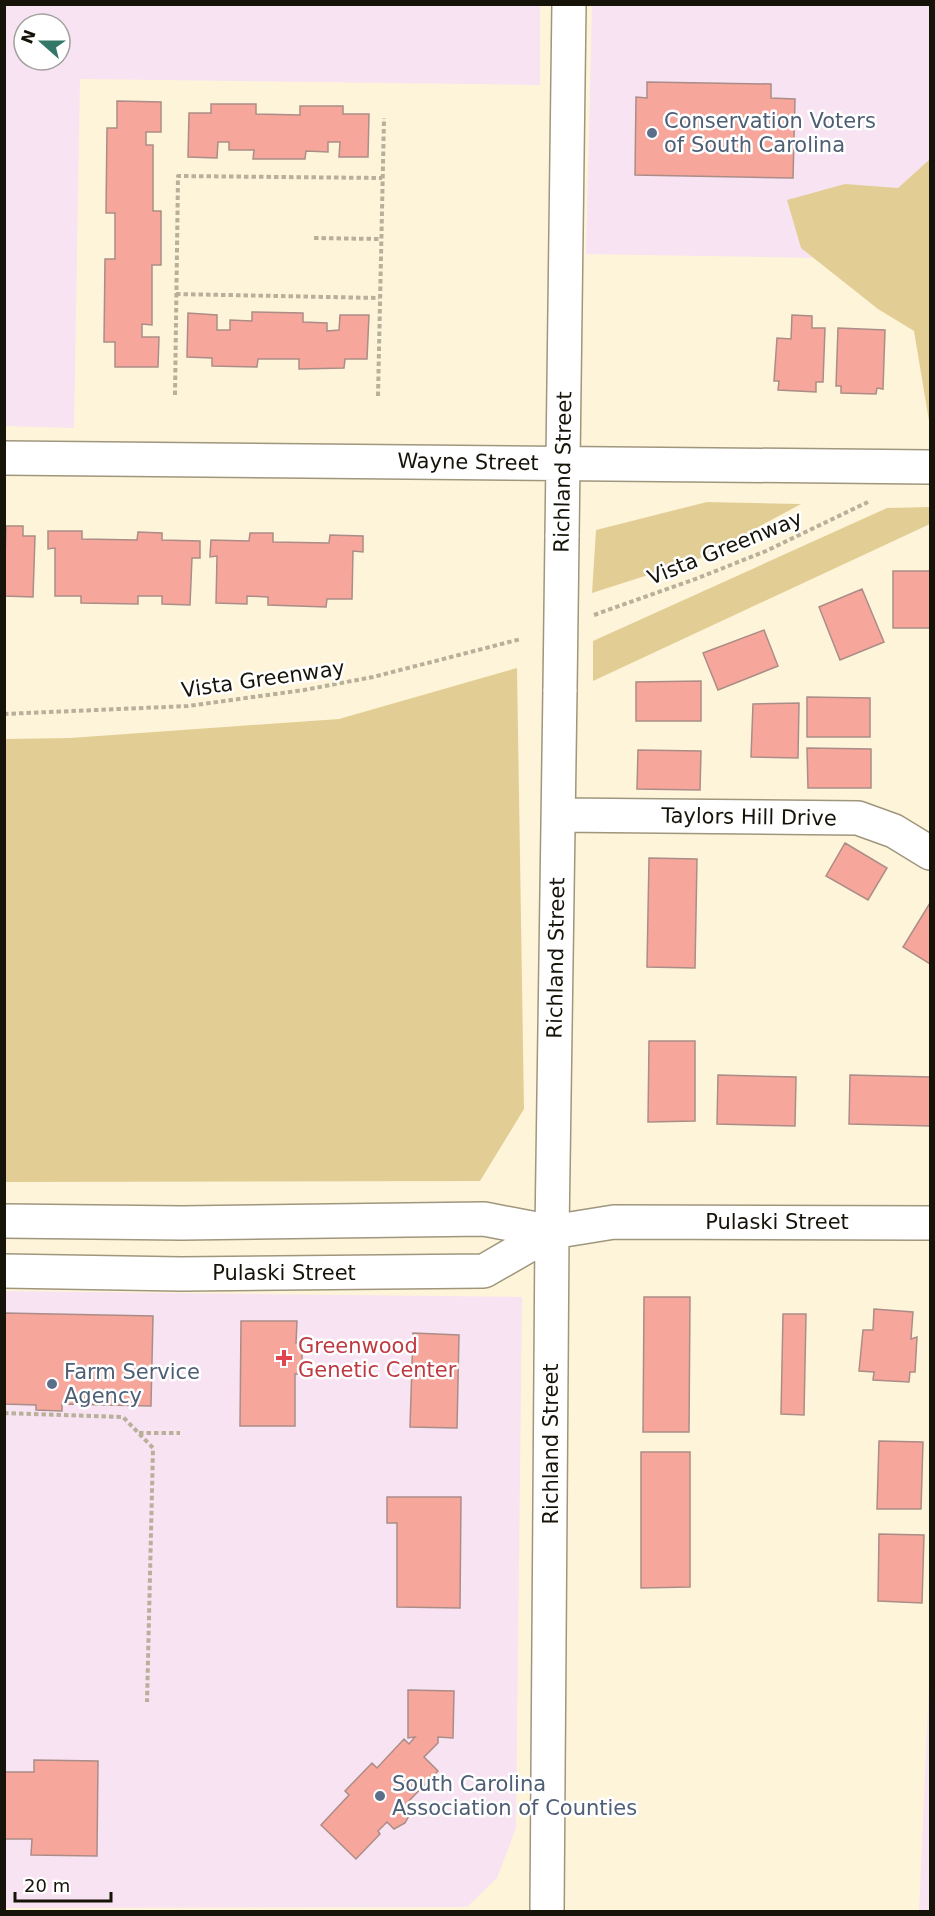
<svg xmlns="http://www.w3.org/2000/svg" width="935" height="1916" viewBox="0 0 935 1916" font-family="'DejaVu Sans',sans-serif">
<rect width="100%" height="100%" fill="#fef4d9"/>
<path fill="#f8e3f2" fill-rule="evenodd" d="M5,4l535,1v80l-460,-6 -6,349 -69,-2zM24,24h36v36h-36z
M592,5h338v255l-344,-6z
M5,1291l517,6 -6,531 -19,50 -30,29 -462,1z
M930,1644v267l-11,1 10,-229z"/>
<path fill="#e2ce94" d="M929,95h1v332l-16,-96 -36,-22 -77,-61 -14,-48 58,-16 53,4 31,-28z
M707,502l94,2 -100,54 -109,35 4,-63z
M930,507v17l-337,157v-40l294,-133z
M517,668l7,441 -44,72 -475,1v-443l65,-1 269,-19z"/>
<path fill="#f7a69b" stroke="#ab8d88" stroke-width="1.5" d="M647,82l124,2v14l24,1 -2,79 -158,-3 1,-78 11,1z
M117,101l44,1v30h-15v13h7v66h8v54h-9v60l-10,-1v13h17l-1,30h-43v-25h-11l1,-83h10v-46h-9l1,-85h10z
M211,104h45v10l44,1v-9h43v8h26l-1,43h-29l1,-15h-12v10l-22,-1 -1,8h-52l1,-9h-25v-8h-11l-1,16 -29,-1 1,-44h22z
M252,312l51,1v9l24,1v8l12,-1 1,-15h29l-2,44h-22l-1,9 -45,1v-10h-41l-1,8 -45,-1v-8l-25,-1 1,-44 29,2v15h13v-10l22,1z
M792,315l20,1v12h13l-2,54h-7v10l-38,-2 1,-9h-5l3,-43 14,1z
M838,328l47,2 -2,59 -6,-1 -1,6 -35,-1v-7h-5z
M6,526h17v10h12l-2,61 -29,-1z
M48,531h34v8l55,1 1,-8 24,1v7l38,1v17h-8l-2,47 -28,-1v-8h-24v8l-57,-1v-7h-26v-48l-7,1z
M250,533h23v9l56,1 1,-8 33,1v16l-10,-1 -1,48h-25l-1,8 -58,-2v-8l-21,-1v8l-31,-1 1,-47 -7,1 1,-17 38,1z
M893,571h37v57h-37z
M862,589l22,53 -44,18 -21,-53z
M764,630l14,36 -60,24 -15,-37z
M701,681v40h-65v-39z
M807,697l63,1v39h-63z
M799,703l-1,55 -47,-1 2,-53z
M807,748l64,1v39h-63z
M638,750l63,1 -1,39 -63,-1z
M845,843l42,25 -19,32 -42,-24z
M649,858l48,1 -2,109 -48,-1z
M930,903v61l-27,-17z
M649,1041h46v80l-47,1z
M718,1075l78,2 -1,49 -78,-2z
M850,1075l80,2v49l-81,-2z
M644,1297h46l-1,135h-46z
M874,1309l39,3 -2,27 6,-2 -2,35h-5l-1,10 -36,-2 1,-8 -15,-1 4,-41h10z
M4,1313l149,3 -2,90 -89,-2v7l-26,-1v-5l-32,-1z
M783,1314h23l-2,101 -23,-1z
M241,1321h56l-1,22h6v31h-7v52h-55z
M413,1333l46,2 -2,93 -47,-1z
M879,1441l44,1 -2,67h-44z
M641,1452h49v135l-49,1z
M387,1497h74l-1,111 -63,-1v-84h-10z
M879,1534l45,1 -2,68 -44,-2z
M408,1690l46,1 -1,47 -15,-1v6l-14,14 14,14 -33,34 6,7 -6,11 -11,6 -7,-7 -9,9 2,3 -24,25 -35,-34 28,-30 -4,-4 27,-28 5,5 27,-29 5,5 6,-7 -7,1z
M34,1760l64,1 -1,95 -66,-1 1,-16h-28v-67h30z"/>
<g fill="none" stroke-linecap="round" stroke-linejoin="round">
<g stroke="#9f967d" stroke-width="36">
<path id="minor" d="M4,458l926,9
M562,537l7,-533
M559,815l299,3 36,13 36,22
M4,1221l178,2 302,-4 68,13
M4,1271l177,3 303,-3 68,-39 62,-10 316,1
M547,1912l5,-680 8,-543"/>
</g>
<path stroke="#b8b09a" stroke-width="4" stroke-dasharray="4.5 3" stroke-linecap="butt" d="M314,238l67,1
M176,294l203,4
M175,395l3,-219 204,2
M378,396l6,-278
M594,615l104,-37 68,-27 102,-49
M4,714l184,-8 116,-16 69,-13 148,-38
M4,1413l119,4 30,31 -6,254
M139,1433h41"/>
<use href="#minor" stroke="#fff" stroke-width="33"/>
<g stroke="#9f967d" stroke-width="36" stroke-linecap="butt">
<path id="minor-bridge" d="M560,689l2,-152"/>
</g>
<use href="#minor-bridge" stroke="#fff" stroke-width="33"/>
</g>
<g fill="#5c6f8a" stroke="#fff" stroke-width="2">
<circle cx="652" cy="133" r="6"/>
<circle cx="52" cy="1384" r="6"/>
<circle cx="380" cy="1796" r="6"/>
</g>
<path fill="#e0444e" stroke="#fff" stroke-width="2" d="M281 1349h6v6h6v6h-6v6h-6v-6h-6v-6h6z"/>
<g text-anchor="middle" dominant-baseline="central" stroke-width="5" stroke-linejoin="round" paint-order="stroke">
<g font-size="21" fill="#4e5e75" stroke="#fff" text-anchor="start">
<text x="664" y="121">Conservation Voters<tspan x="664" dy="24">of South Carolina</tspan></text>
<text x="64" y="1372">Farm Service<tspan x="64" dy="24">Agency</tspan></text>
<text x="392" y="1784">South Carolina<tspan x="392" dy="24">Association of Counties</tspan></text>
</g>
<g font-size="21" fill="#161309" stroke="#fff">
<text transform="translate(468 462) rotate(1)">Wayne Street</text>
<text transform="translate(563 472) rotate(-89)">Richland Street</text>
<text transform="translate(725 548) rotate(-22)">Vista Greenway</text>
<text transform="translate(263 679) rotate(-8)">Vista Greenway</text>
<text transform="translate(749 817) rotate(1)">Taylors Hill Drive</text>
<text transform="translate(556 958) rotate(-89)">Richland Street</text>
<text x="777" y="1222">Pulaski Street</text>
<text x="284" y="1273">Pulaski Street</text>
<text transform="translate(551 1444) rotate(-90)">Richland Street</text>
</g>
<g font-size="21" fill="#be3a42" stroke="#fff" text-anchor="start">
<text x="298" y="1346">Greenwood<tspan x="298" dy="24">Genetic Center</tspan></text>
</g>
</g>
<rect width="935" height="1916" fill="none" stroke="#161309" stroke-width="12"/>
<g transform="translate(42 42) rotate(291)"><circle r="28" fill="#ffffff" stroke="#a2a19d" stroke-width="1.5"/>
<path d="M0-4.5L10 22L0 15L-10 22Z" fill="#337769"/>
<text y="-9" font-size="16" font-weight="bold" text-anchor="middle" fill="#161309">N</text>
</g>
<path d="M15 1892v9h96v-9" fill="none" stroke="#161309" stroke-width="3"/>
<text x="24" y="1892" font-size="18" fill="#161309" stroke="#ffffff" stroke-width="4.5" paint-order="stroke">20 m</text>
</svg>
